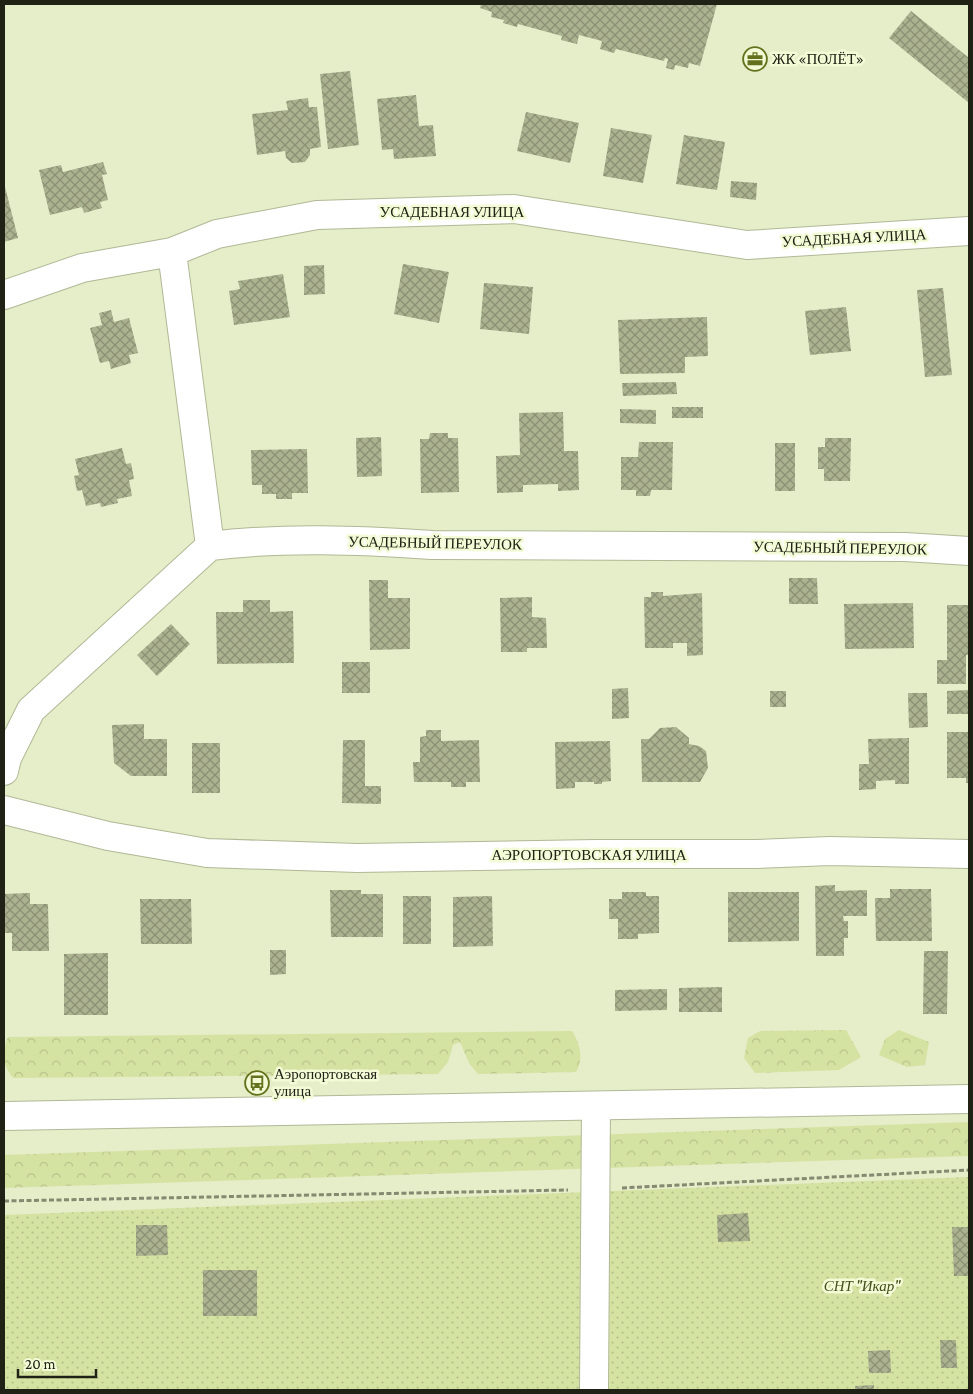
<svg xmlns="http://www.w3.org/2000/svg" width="973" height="1394" viewBox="0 0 973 1394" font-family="'Crimson Pro',serif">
<defs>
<pattern id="grass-dots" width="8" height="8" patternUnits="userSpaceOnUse" patternTransform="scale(1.25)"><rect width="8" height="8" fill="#d5e3a2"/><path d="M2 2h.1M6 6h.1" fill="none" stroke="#b7c28b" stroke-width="1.8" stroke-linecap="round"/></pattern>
<pattern id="forest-crowns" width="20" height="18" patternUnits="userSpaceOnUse" patternTransform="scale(1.25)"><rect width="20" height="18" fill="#d5e3a2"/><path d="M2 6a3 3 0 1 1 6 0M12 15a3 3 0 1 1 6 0" fill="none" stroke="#b7c28b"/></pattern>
<pattern id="building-cross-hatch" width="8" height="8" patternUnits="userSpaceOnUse" patternTransform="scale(1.25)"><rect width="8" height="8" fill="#abb290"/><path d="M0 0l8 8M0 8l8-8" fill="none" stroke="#8b9074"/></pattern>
</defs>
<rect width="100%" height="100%" fill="#e5edc9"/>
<path fill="url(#grass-dots)" d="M969,1177v213h-965v-175z"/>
<path fill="url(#forest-crowns)" d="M846,1030l15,27 -22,13 -84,3 -11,-15 4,-20 12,-7z
M899,1030l30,12 -4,23 -18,2 -28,-12 6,-16z
M572,1031c8,12 12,29 4,41l-98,2 -9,-11 -9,-21 -7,3 -5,17 -10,12 -425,4c-11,-14 -12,-25 -5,-41z
M969,1122v34l-965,32v-33z"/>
<path fill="url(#building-cross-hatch)" d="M481,4h236l-17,62 -11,-3 -1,5 -13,-3 -1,5 -8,-2 2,-9 -3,-1 -1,3 -48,-12 -2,4 -14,-4 2,-8 -23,-6 -2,9 -16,-4 1,-4 -44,-12 -1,3 -14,-4 1,-3 -13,-3 1,-5 -12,-4z
M911,11l58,47v45l-80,-65z
M350,71l9,74 -31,4 -8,-75z
M416,95l3,31 14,-1 3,31 -42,3 -1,-10 -11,1 -5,-51z
M308,98l1,9h8l4,40 -11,2v6l-5,7 -13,1 -6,-5 -1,-7 -28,4 -5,-41 36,-4 -2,-9z
M526,112l53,11 -9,40 -53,-12z
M611,128l41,7 -9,48 -40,-7z
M684,135l41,7 -8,48 -41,-6z
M103,162l4,12 -5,1 6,25 -8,2 2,6 -18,5 -2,-6 -32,8 -11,-45 22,-5 2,7z
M731,181l26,2 -1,17 -26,-3z
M4,183l14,55 -14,4z
M403,264l46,8 -10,51 -45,-9z
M324,265l1,29 -21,1v-29z
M283,274l7,43 -56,8 -5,-34 11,-2 -2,-8z
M484,283l49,4 -4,47 -49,-5z
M943,288l9,87 -27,2 -8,-87z
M846,307l5,44 -41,4 -5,-44z
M111,310l3,12 15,-4 9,35 -9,2 2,8 -20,6 -2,-8 -9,2 -10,-35 12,-3 -3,-12z
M707,317l1,39 -23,1v16l-65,1 -2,-54z
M676,382l1,12 -54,2 -1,-13z
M672,407h31v11h-31z
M620,409l36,1v14l-36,-1z
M563,412l1,39h14l1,39 -21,1v-7l-35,1v7l-26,1 -1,-37 24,-1 -1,-42z
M430,433h18v5h10l1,54 -38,1 -1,-54h9z
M381,437l1,39 -25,1 -1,-39z
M825,438h26l-1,43h-26v-12h-6v-22h7z
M639,442h34l-1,48h-21l-1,6h-14v-6h-15v-33h17z
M775,443h20v48h-20z
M122,448l4,16 5,-1 3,16 -5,1 3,16 -15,3 1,4 -17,4 -1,-4 -14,3 -4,-16 -5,1 -3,-15 5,-1 -4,-16z
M307,449l1,44h-16v6h-16v-5h-14v-9h-10l-1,-35z
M789,578h28l1,26h-29z
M369,580h19v18h22v51l-40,1z
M651,592h12v4l39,-3 1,62 -16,1v-13h-14v5h-28l-1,-51h7z
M532,597v20l14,1 1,30h-20v4h-26l-1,-54z
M243,600h27v12l23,-1 1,52 -77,1 -1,-52h27z
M913,603l1,45 -69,1 -1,-45z
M947,605h22v50h-3v29h-29v-24h10z
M171,624l19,20 -33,32 -20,-21z
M342,662h28v31h-28z
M628,688l1,30 -17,1v-30z
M969,690v24h-22v-23z
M770,691h16v16h-16z
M908,693h19l1,34 -19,1z
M144,724v15h23v37h-36l-17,-13 -2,-38z
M676,727l13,11v6l10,2 7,5 2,17 -8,14h-58l-1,-43h8l11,-11z
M426,730h15v11l38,-1 1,42h-14v5h-15v-5h-37l-1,-20h7v-25l6,-1z
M947,732h22v51h-3v-5h-19z
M909,738v46h-14v-4l-19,1v8l-17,1v-26h10l-1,-25z
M343,740h22v46h16v18l-39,-1z
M610,741l1,40 -9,1v2h-8v-2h-19v6l-19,1 -1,-47z
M192,743h28v50h-28z
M835,885v6l32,-1v26h-24l1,5h4v17h-4v18h-28l-1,-70z
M890,889h41l1,52h-56l-1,-43h15z
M330,890h31v4h22v43h-52z
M622,892h24v4h13v37l-21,1v5h-20v-20h-9v-20h13z
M728,892h71v49l-71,1z
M30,893v11h18l1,47h-37v-18h-8v-39z
M403,896h28v48h-28z
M492,896l1,50 -40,1v-50z
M140,899h51l1,45h-51z
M270,950h16v24l-16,1z
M924,951h24l-1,63h-24z
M108,953v62h-44v-61z
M722,987v25h-43v-24z
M667,989v21l-52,1v-21z
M748,1213l2,28 -32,1 -1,-27z
M136,1225h31l1,30 -32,1z
M952,1227h17v49h-15z
M203,1270h54v46h-54z
M940,1340h16l1,28h-16z
M890,1350l1,23h-22l-1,-22z
M874,1385v5h-19v-4z"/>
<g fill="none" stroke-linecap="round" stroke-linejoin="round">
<g stroke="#b0b896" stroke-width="30">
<path id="minor" d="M172,252l38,294
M4,295l78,-27 90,-16 45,-18 100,-19 197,-6 233,36 222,-14
M4,771l3,-13 24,-48 179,-164c73,-9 149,-6 222,-1l473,2 64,4
M4,810l104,26 99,17 150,5 239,-4h160l74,-3 139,3
M4,1116l965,-17
M594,1390l2,-284"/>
</g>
<path stroke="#848970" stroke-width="3" stroke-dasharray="5 2.5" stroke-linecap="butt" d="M622,1188l347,-18
M4,1201l564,-11"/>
<use href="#minor" stroke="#fff" stroke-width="28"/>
</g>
<defs>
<g id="office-ring" transform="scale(1.25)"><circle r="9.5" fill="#f2fad6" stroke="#65721d" stroke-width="1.5"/><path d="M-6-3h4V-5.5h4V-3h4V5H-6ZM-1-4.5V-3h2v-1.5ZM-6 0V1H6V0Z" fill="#65721d"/></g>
<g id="bus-ring" transform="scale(1.25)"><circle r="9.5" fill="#f2fad6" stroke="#65721d" stroke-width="1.5"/><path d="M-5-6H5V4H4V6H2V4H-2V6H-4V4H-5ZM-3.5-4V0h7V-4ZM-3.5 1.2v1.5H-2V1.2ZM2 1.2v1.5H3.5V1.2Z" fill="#65721d"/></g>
</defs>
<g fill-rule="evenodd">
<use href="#office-ring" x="755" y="59"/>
<use href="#bus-ring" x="257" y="1083"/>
</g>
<g text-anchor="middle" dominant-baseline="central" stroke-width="5" stroke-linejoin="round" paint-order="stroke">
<g font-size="15" fill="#202215" stroke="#f2fad6" text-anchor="start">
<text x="772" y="59">ЖК «ПОЛЁТ»</text>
<text x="274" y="1074">Аэропортовская<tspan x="274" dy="17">улица</tspan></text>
</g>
<g font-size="15" fill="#202215" stroke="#f2fad6">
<text x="452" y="212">УСАДЕБНАЯ УЛИЦА</text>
<text transform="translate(854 238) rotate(-3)">УСАДЕБНАЯ УЛИЦА</text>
<text transform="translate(435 543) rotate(1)">УСАДЕБНЫЙ ПЕРЕУЛОК</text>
<text transform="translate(840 548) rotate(1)">УСАДЕБНЫЙ ПЕРЕУЛОК</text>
<text x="589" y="855">АЭРОПОРТОВСКАЯ УЛИЦА</text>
</g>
<g font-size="15" font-style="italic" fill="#454e1a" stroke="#f2fad6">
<text x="862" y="1286">СНТ "Икар"</text>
</g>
</g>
<rect width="973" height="1394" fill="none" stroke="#202215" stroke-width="10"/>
<path d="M18 1369v8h78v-8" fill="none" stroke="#202215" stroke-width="2.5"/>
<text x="25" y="1369" font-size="15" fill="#202215" stroke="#f2fad6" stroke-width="4" paint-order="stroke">20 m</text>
</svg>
